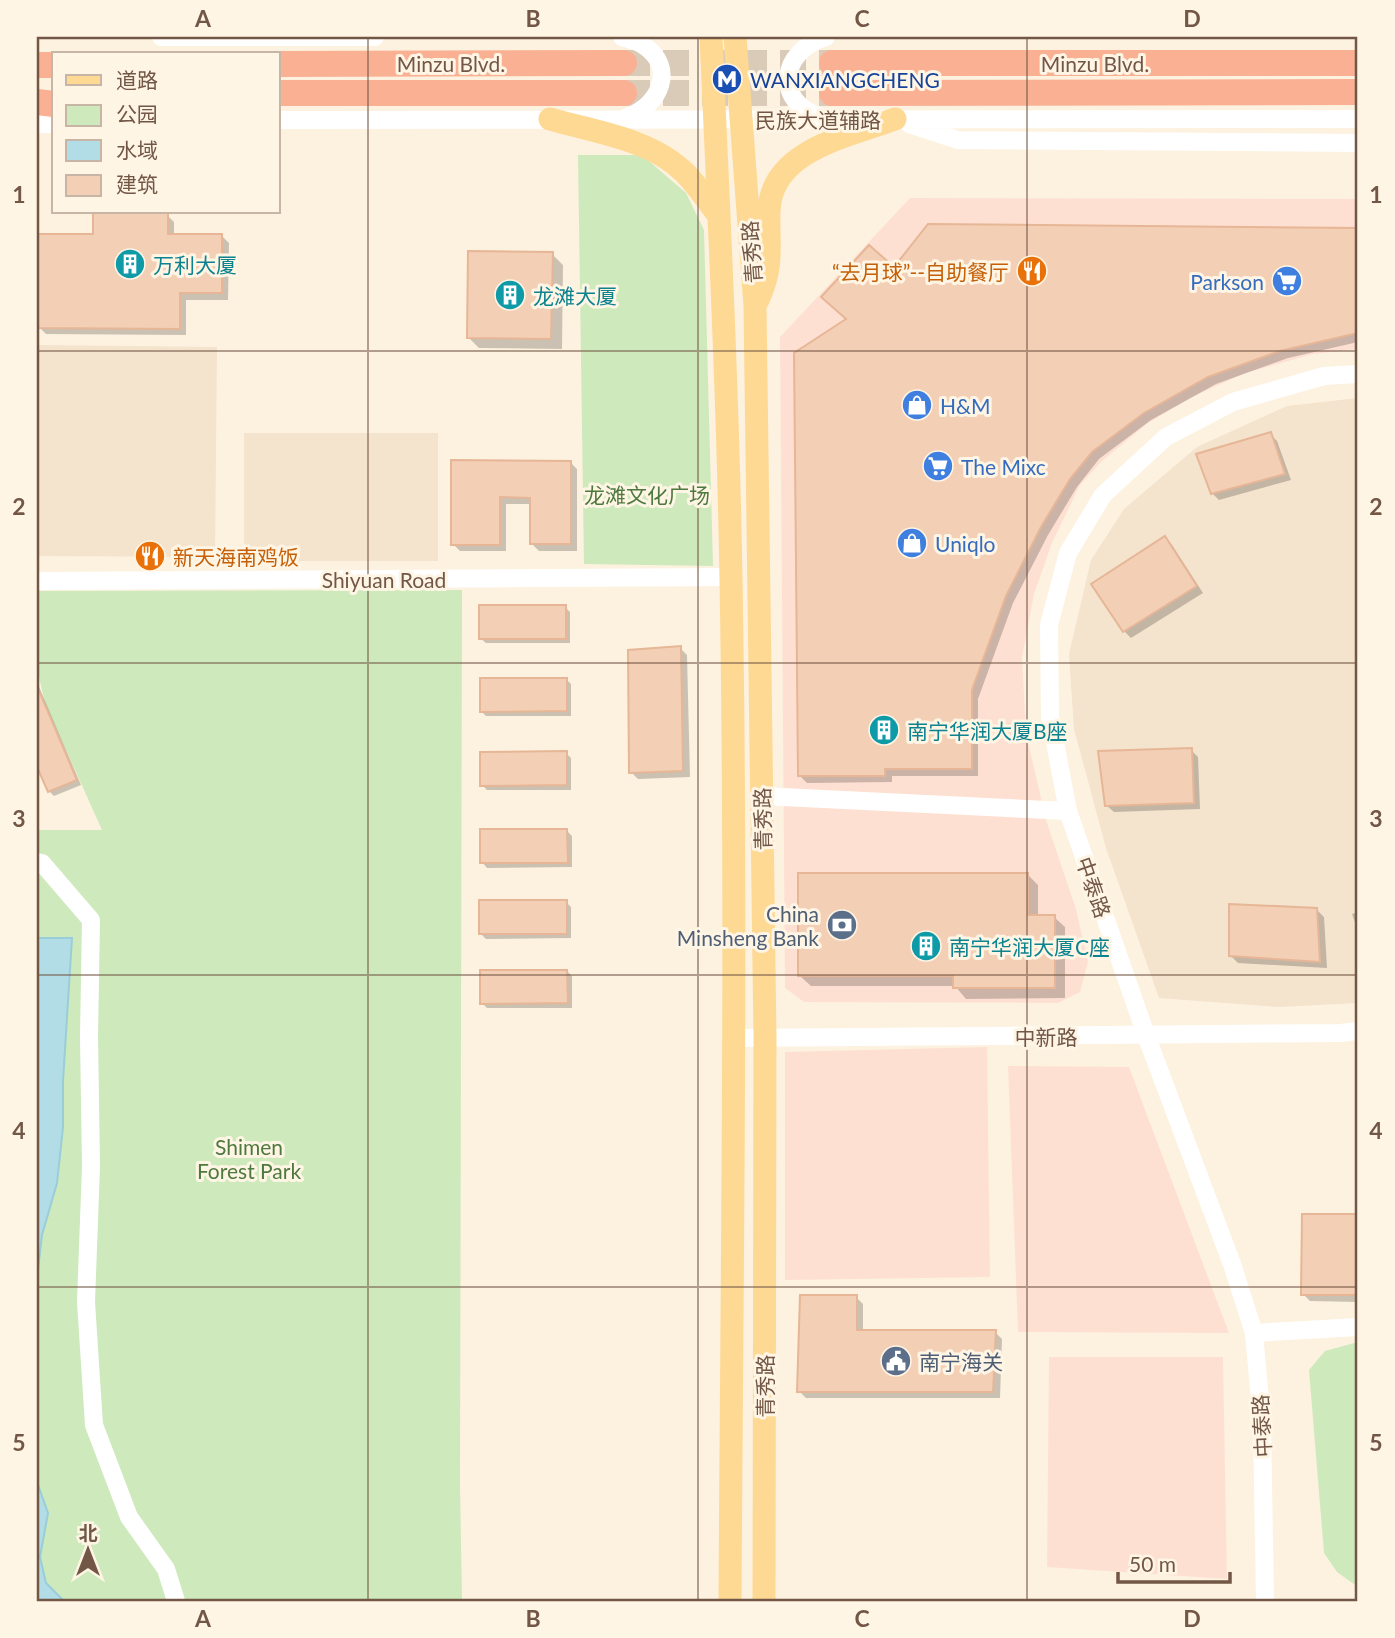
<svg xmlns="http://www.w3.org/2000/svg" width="1395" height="1638" viewBox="0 0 1395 1638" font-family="Lato,'Noto Sans SC',sans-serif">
<rect width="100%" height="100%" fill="#fdf2df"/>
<path fill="#f4e3cd" d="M37,345l180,2 -2,210 -178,-1z
M1358,398v605l-80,4 -119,-9 -53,-150 -32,-119 -5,-75 22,-94 33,-51 73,-62 90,-41z
M244,433h194v128h-194z"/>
<path fill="#fee0d2" d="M910,198l448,1v150l-45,5 -68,19 -53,24 -44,26 -47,39 -21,23 -28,58 -18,51 -12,63 4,76 20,87 30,89 12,53 -8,30 -22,11 -254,-1 -19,-14 -5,-651z
M987,1047l3,230 -205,3v-228z
M1008,1066l121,1 100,266 -211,-1z
M1049,1357h174l4,222 -180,-12z"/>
<path fill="#ceeabd" d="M578,155h64l44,38 18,37 9,336 -129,-2z
M462,590l-2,895 2,116h-425v-771h65l-57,-127 -7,-30v-82z
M1358,1342v245l-21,-15 -13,-19 -15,-183 16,-19z"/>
<path fill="#b3dde6" stroke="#99cdd8" stroke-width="2" d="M37,938h35l-9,143v46l-6,56 -15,52 -5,43z
M37,1482l11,31 -8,44 6,26 18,18h-27z"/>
<path fill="#0003" d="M167,215l7,7v14h48l7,7 -1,57h-42v35l-140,-1 -7,-7 55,-92z
M929,226l429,4v112l-70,16 -72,26 -65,36 -52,39 -22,28 -29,48 -35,68 -35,96v77h-86v6l-85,1 -8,-8 49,-455z
M552,254l11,11 -1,84 -83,-1 -11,-11z
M1270,434l7,7 14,39 -72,20 -7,-7z
M453,462h117l7,7v82h-38l-7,-7v-40h-26v47h-46l-7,-7z
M1165,538l7,7 31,48 -72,45 -7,-7z
M565,607l5,5v31h-84l-6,-5z
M680,648l7,7 3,122 -52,2 -7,-7z
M566,679l5,5v32h-85l-5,-5z
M37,682l44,103 -27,11 -5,-5 -12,-29z
M1191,750l7,7 2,52 -86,3 -8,-7z
M566,753l5,5v32h-84l-5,-5z
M567,831l5,5v31l-85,1 -5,-6z
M1027,874l11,11v32h16l11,10v71l-99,1 -11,-13h-144l-11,-10z
M566,902l5,5v31l-85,1 -5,-5z
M1317,910l7,7 3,51 -89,-5 -7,-7z
M1358,912v19l-6,-17z
M567,971l5,5v32h-85l-5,-5z
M1303,1215l55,1v86l-48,-1 -7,-7z
M856,1297l7,7v28h132l7,7 -2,59h-194l-7,-7z"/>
<path fill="#f3cfb6" stroke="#e6b696" stroke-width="2" d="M93,213h75v21h54v59h-42v36l-143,-1 1,-94h55z
M928,224l430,4v105l-78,18 -72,26 -64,36 -52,39 -22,27 -29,48 -35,69 -34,94v79h-87v7h-87l-4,-423 52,-34 -25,-22 48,-52 25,22z
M468,251l85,1 -2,87 -84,-1z
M1271,432l14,42 -74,20 -15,-40z
M451,460l120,1v83h-41v-46l-30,-1v48h-49z
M1165,536l32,50 -74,46 -32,-48z
M479,605h87v34h-87z
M681,646l2,125 -54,2 -1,-123z
M480,678h87v33l-87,1z
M37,686l40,94 -29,12 -11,-25z
M1192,748l2,55 -89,3 -7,-55z
M567,751v34l-87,1v-34z
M480,829h87l1,34h-88z
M798,873h230v42h27v73h-102v-12h-155z
M479,900h88v34h-88z
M1229,904l88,4 3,54 -91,-6z
M480,970h87l1,33 -88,1z
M1302,1214h56v81h-57z
M800,1295h57v35h139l-3,62h-196z"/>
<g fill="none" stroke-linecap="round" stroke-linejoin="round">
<path stroke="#dacbb9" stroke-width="26" stroke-dasharray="26 13" stroke-linecap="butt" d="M624,63h208
M624,93h208"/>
<path stroke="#fff" stroke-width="18" d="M161,37h214
M622,37c7,2 15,4 21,8 34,22 17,61 -16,72
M821,117c-48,-15 -41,-66 5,-80
M278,120l1080,-1
M37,124h17
M909,124l49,16 400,3
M37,581l694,-4
M762,796l306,15
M37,862l5,1 49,57 -2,116 2,130 -5,136 8,123 35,92 37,52 10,32
M734,1038l607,-5 17,-2
M1254,1333l104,-6
M1265,1601l-3,-177 -8,-91 -22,-69 -86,-229 -78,-224 -18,-95 -1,-91 19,-72 35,-58 63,-58 67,-35 91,-26 34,-2"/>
<path stroke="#fed994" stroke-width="23" d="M711,37c8,180 17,361 20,542 6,341 1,682 -1,1022
M735,37l20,269 10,732 -1,563
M550,119c45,13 101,20 135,54 13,13 23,29 34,43
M758,300c16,-35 10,-52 11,-89 2,-61 80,-75 126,-92"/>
<path stroke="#f9b093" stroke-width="26" d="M832,63h526
M278,64l346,-1
M37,65h17
M278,93h346
M832,93l526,-1
M37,102l17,2"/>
</g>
<path fill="none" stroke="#735746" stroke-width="2" stroke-opacity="0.55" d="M368,37v1564M698,37v1564M1027,37v1564M37,351h1321M37,663h1321M37,975h1321M37,1287h1321"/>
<defs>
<g id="metro-disc" transform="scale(1.575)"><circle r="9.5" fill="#1a4fb4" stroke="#fff5e5"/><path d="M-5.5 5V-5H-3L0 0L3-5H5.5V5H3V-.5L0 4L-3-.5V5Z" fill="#fff"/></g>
<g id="building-disc" transform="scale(1.575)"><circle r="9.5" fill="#0f9aa8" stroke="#fff5e5"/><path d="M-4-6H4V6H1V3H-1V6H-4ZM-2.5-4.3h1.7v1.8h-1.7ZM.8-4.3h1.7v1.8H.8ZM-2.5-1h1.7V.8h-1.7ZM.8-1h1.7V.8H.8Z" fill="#fff"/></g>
<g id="restaurant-disc" transform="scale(1.575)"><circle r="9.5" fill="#e8710a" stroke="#fff5e5"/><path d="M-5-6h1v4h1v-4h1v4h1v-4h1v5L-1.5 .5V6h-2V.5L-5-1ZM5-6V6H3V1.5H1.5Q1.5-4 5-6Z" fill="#fff"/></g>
<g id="supermarket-disc" transform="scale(1.575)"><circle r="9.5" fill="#3f7fe0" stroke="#fff5e5"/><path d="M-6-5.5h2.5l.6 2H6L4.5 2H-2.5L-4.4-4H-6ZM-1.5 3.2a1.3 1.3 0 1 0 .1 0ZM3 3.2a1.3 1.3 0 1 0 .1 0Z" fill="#fff"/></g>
<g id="shop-disc" transform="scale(1.575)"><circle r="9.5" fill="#3f7fe0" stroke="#fff5e5"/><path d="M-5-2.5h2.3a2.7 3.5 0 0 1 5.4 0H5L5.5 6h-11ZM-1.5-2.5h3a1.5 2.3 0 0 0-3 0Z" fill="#fff"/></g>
<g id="bank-disc" transform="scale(1.575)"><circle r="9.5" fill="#5c6f8a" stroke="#fff5e5"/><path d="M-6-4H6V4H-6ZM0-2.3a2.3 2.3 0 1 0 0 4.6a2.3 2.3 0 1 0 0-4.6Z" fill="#fff"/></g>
<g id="civic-disc" transform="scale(1.575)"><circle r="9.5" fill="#5c6f8a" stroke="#fff5e5"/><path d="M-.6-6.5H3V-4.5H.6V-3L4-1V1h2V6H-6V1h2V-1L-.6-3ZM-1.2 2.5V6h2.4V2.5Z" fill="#fff"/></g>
</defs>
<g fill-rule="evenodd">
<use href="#metro-disc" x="727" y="79"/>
<use href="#building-disc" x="130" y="264"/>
<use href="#restaurant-disc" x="1032" y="271"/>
<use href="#supermarket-disc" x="1287" y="281"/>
<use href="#building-disc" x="510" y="295"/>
<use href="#shop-disc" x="917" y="405"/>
<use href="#supermarket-disc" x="938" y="466"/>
<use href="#shop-disc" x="912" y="543"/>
<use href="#restaurant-disc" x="150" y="556"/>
<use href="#building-disc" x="884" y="730"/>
<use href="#bank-disc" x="842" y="925"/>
<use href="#building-disc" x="926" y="946"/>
<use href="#civic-disc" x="896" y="1361"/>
</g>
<g text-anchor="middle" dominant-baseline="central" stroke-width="6" stroke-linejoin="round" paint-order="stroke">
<g font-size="21" fill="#735746" stroke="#fff5e5">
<text x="451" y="63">Minzu Blvd.</text>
<text x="1095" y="63">Minzu Blvd.</text>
<text x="818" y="119">民族大道辅路</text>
<text transform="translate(751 252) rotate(-94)">青秀路</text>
<text x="384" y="579">Shiyuan Road</text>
<text transform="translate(762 819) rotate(-91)">青秀路</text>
<text transform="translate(1094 887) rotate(71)">中泰路</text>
<text x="1046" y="1036">中新路</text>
<text transform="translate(764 1386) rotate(-90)">青秀路</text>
<text transform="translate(1261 1426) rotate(-93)">中泰路</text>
</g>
<g font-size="21" fill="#164399" stroke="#fff5e5" text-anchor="start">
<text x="750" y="79">WANXIANGCHENG</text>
</g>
<g font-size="21" fill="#0d838f" stroke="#fff5e5" text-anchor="start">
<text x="153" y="264">万利大厦</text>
<text x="533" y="295">龙滩大厦</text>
<text x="907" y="730">南宁华润大厦B座</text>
<text x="949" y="946">南宁华润大厦C座</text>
</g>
<g font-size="21" fill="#c56008" stroke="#fff5e5" text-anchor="end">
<text x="1009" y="271">“去月球”--自助餐厅</text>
<text x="173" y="556" text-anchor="start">新天海南鸡饭</text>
</g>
<g font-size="21" fill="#366cbe" stroke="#fff5e5" text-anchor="start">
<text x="1264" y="281" text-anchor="end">Parkson</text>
<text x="940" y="405">H&amp;M</text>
<text x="961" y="466">The Mixc</text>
<text x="935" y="543">Uniqlo</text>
</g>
<g font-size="21" fill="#4e793e" stroke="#fff5e5">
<text x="647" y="494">龙滩文化广场</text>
<text x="249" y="1146">Shimen<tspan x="249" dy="24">Forest Park</tspan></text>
</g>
<g font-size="21" fill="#4e5e75" stroke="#fff5e5" text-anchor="end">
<text x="819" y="913">China<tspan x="819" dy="24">Minsheng Bank</tspan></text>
<text x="919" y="1361" text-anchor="start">南宁海关</text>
</g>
</g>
<rect width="1395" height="1638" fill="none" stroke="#fff5e5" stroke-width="77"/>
<rect x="52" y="52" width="228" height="161" fill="#fff5e5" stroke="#c7b6a5" stroke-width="2"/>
<rect x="66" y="75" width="35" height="10" fill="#fed994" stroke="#c7b6a5" stroke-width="2"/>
<text x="116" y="88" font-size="21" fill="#735746">道路</text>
<rect x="66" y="105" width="35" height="21" fill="#ceeabd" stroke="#c7b6a5" stroke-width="2"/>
<text x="116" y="122" font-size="21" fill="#735746">公园</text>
<rect x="66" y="140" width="35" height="21" fill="#b3dde6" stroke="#c7b6a5" stroke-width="2"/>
<text x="116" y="158" font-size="21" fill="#735746">水域</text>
<rect x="66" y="175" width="35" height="21" fill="#f3cfb6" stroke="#c7b6a5" stroke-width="2"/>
<text x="116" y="192" font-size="21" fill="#735746">建筑</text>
<g transform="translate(88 1550)" stroke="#fff5e5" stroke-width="5" paint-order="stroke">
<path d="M0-5L12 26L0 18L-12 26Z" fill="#735746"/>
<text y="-10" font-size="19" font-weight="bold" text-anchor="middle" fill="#735746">北</text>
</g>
<path d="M1118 1572v10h112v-10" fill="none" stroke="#735746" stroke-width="3.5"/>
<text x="1129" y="1572" font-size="21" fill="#735746" stroke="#fff5e5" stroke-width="5" paint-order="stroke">50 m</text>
<rect x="38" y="38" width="1318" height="1562" fill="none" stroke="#735746" stroke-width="2.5"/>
<g font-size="23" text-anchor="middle" font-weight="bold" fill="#735746">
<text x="203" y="27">A</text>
<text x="533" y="27">B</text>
<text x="862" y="27">C</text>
<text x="1192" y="27">D</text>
<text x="19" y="203">1</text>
<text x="1376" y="203">1</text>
<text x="19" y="515">2</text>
<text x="1376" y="515">2</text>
<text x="19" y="827">3</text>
<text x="1376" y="827">3</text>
<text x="19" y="1139">4</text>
<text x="1376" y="1139">4</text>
<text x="19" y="1451">5</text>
<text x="1376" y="1451">5</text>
<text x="203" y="1627">A</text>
<text x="533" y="1627">B</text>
<text x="862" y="1627">C</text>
<text x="1192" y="1627">D</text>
</g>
</svg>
